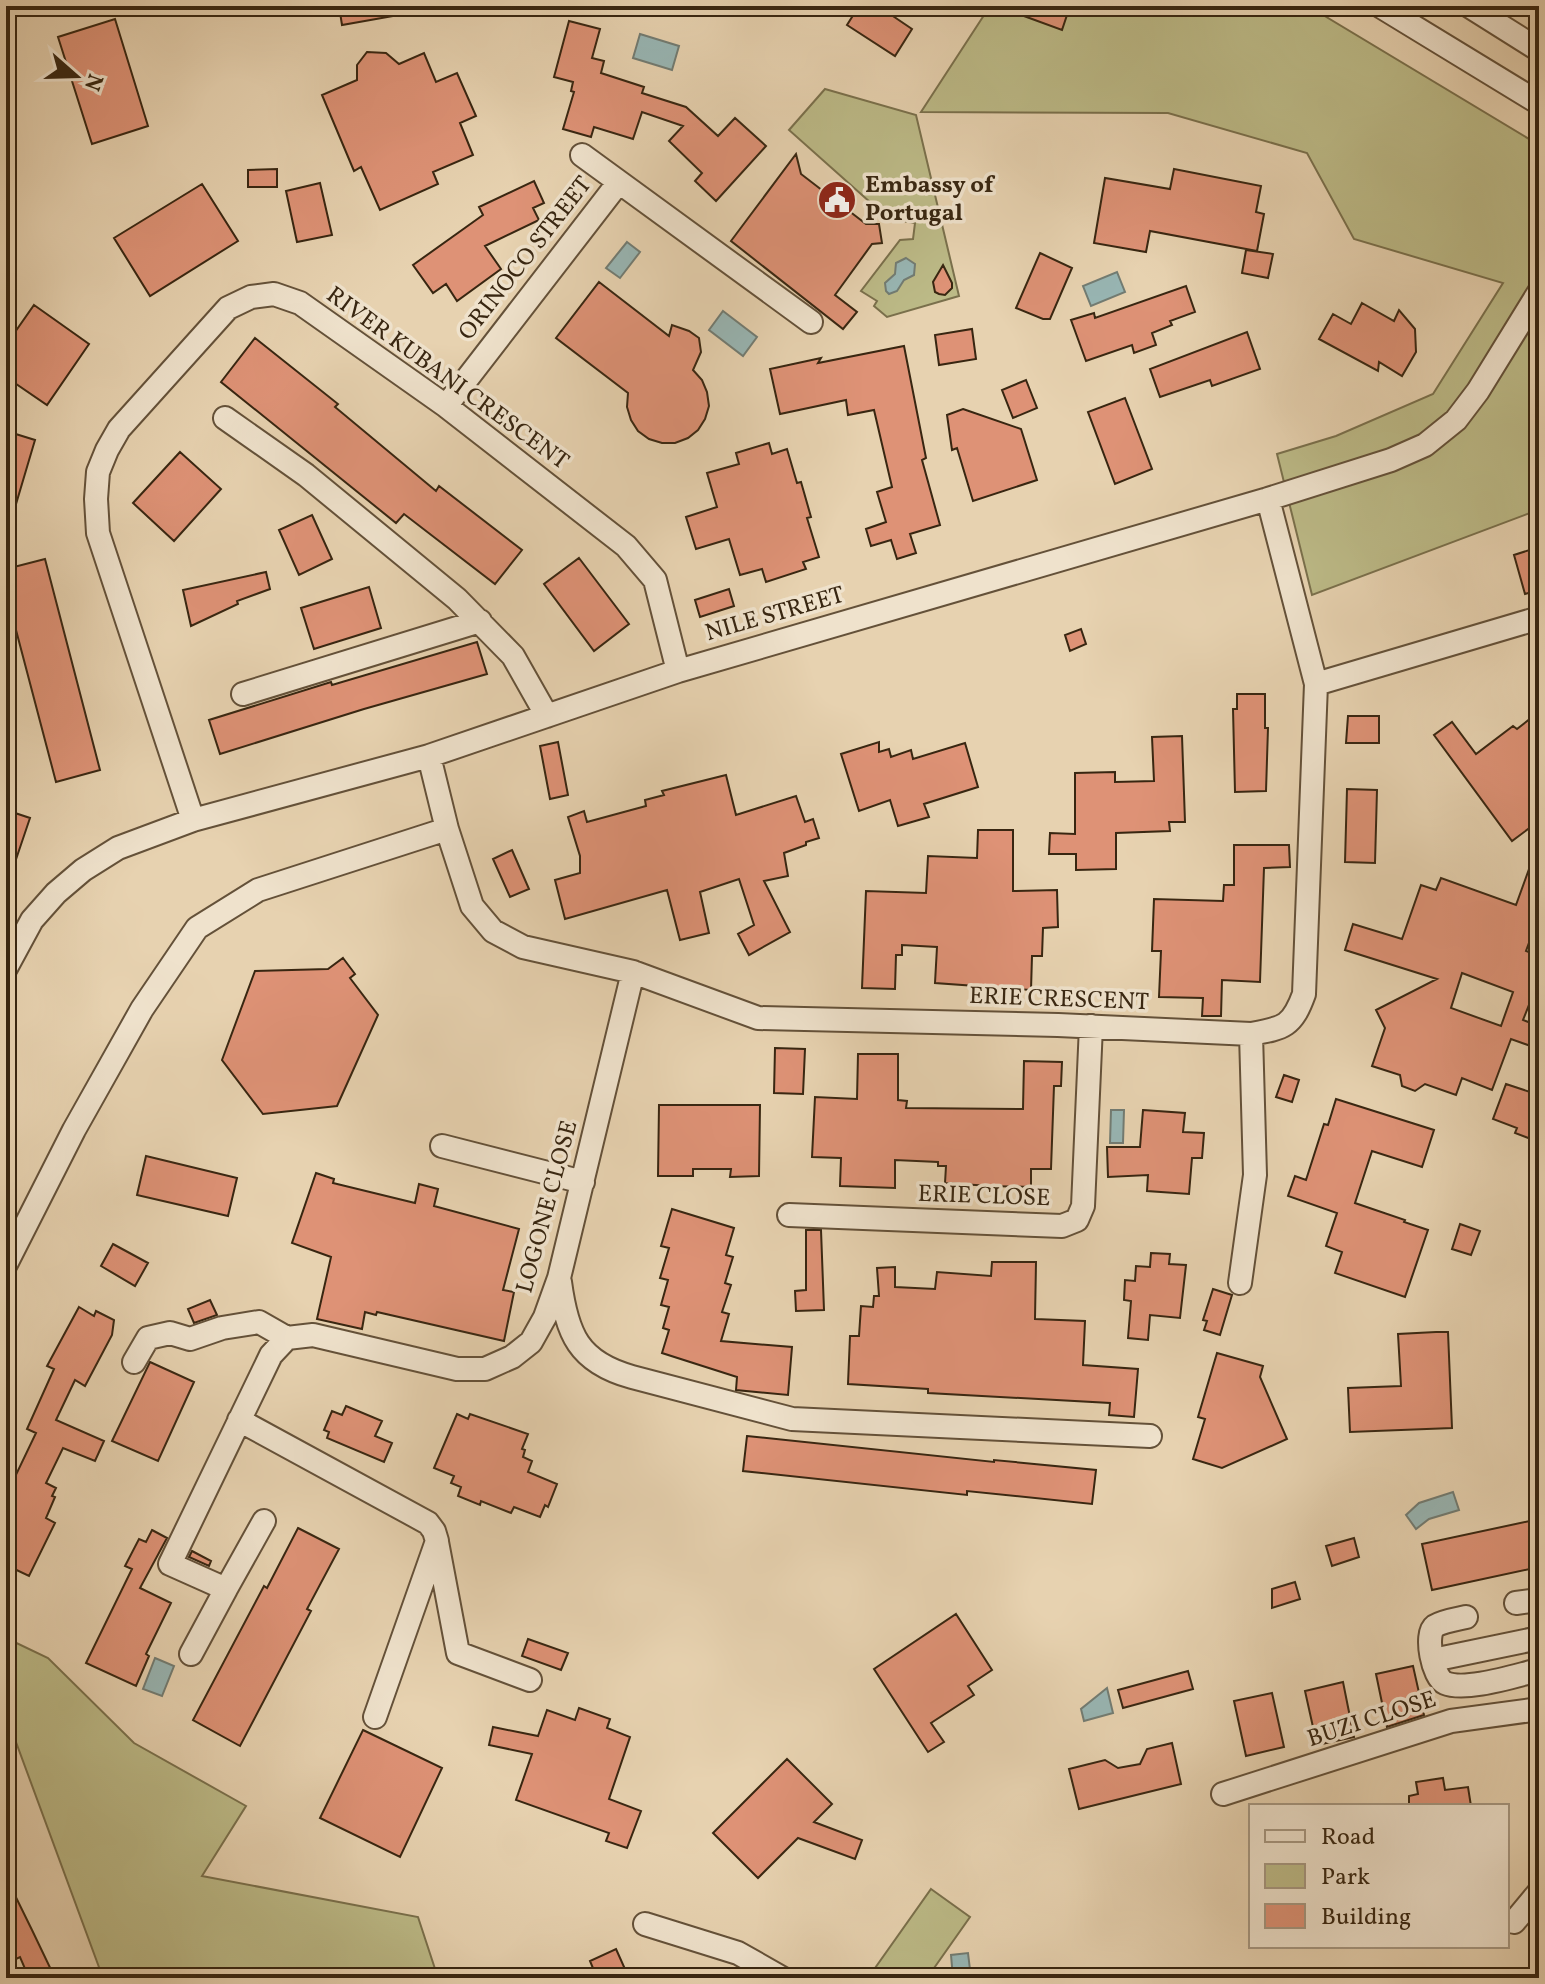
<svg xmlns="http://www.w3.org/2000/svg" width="1545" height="1984" viewBox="0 0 1545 1984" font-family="Vollkorn,serif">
<rect width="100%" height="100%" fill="#e7d2b0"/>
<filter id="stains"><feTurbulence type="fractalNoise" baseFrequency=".0025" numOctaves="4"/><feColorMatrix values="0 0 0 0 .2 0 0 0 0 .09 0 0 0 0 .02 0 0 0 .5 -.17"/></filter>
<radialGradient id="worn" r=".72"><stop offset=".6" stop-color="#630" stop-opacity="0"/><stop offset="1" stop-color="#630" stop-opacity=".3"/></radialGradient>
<path fill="#bcba87" stroke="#7a704c" stroke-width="2" d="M990,6h318l231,139v355l-9,13 -218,82 -35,-141 59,-18 97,-42 70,-111 -149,-44 -47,-86 -139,-40 -247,-1z
M825,89l91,26 43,181 -72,21 -13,-11 3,-5 -16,-10 39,-51 13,-1 2,-16 -26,-4 -100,-89z
M6,1638l42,20 86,85 112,63 -44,70 216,41 20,61h-335l-97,-263z
M931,1889l39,28 -43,61h-59z"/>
<path fill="#98b6b4" stroke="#727c73" stroke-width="2" d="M640,34l39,12 -7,24 -39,-12z
M627,242l13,10 -20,26 -14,-10z
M906,258l9,6 -1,11 -10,5 -7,11 -8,3 -3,-3 -1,-8 10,-9 1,-11z
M1117,272l8,20 -34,14 -8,-20z
M723,311l34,26 -14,19 -34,-26z
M1111,1110h13l-1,33h-13z
M1453,1492l6,18 -30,9 -13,10 -10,-14 13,-12z
M155,1658l19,8 -12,30 -19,-7z
M1107,1688l6,25 -29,8 -3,-12z
M968,1953l3,25h-18l-2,-23z"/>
<path fill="#de9276" stroke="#382611" stroke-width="2" fill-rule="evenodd" d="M339,6h59l1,9 -57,10z
M859,6h19l34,23 -17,27 -48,-31z
M1003,6h67l-8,24 -60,-22z
M115,19l33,107 -56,18 -34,-107z
M569,21l31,8 -8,29 12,3 -3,12 43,14 -2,6 44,14 32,29 17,-18 31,28 -50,55 -21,-20 7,-8 -33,-32 14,-15 -41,-14 -9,27 -39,-12 -3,10 -28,-8 11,-37 -3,-1 2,-9 -19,-5z
M367,52l19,1 13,11 25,-11 12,29 21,-9 19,43 -16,7 13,32 -40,17 5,12 -58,26 -19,-43 -7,4 -32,-76 35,-15v-15z
M796,154l5,20 65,50h13l3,19 -10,1 -37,51 22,17 -14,17 -112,-88z
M277,169v18h-29v-17z
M1174,169l87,17 -5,26 8,2 -7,37 -107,-20 -4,21 -52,-9 11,-65 65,11z
M534,181l10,22 -11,5 6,12 -54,26 16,23 -44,32 -11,-17 -13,9 -20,-28 70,-50 -4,-8z
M320,183l12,52 -35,7 -11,-51z
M202,184l36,57 -88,55 -36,-58z
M1246,250l27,4 -5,24 -26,-5z
M1040,253l32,15 -22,51h-7l-27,-11z
M943,265l9,18v5l-7,7 -6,-1 -4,-2 -2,-10z
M599,282l70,54 3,-11 17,6 10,7 2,14 -8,18 9,10 5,12 2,14 -4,13 -7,11 -10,8 -13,5h-13l-13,-4 -11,-8 -7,-11 -4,-13 1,-14 -72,-55z
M1186,286l9,26 -25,9 2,4 -20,8 4,12 -22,8 -2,-8 -46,16 -15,-41 23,-7 1,5z
M1362,303l32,18 5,-11 16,19 1,23 -14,24 -23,-14 -1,9 -59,-32 14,-25 18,10z
M34,305l55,39 -42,61 -41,-28v-32z
M972,329l4,30 -37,6 -4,-30z
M1247,332l13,37 -48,17 -2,-6 -50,17 -10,-28z
M255,338l83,66 -3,3 101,84 3,-5 83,64 -27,34 -91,-70 -8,9 -175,-141z
M904,346l22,112 -4,2 18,65 -30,9 6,19 -19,6 -6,-19 -20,6 -5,-17 20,-7 -9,-30 15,-5 -18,-77 -26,5 -2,-15 -66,14 -10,-45 51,-11 -3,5z
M1026,380l11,28 -24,10 -11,-28z
M1125,398l27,71 -37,15 -27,-72z
M963,409l58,20 16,51 -64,21 -16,-53 -5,2 -5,-35z
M6,431l29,9 -24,81 -5,-1z
M769,443l3,11 15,-5 10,34 4,-1 10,35 -4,1 12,39 -16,5 3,7 -40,13 -4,-13 -22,6 -11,-36 -33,10 -10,-32 31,-10 -10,-34 32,-9 -3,-11z
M180,452l41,37 -47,52 -41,-38z
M312,515l20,44 -33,16 -20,-45z
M1539,547v43l-14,4 -11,-39z
M579,558l50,66 -35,27 -50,-67z
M45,559l55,211 -44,12 -50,-190v-23z
M266,572l4,17 -33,12 1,3 -47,22 -8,-36z
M369,587l12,41 -67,21 -13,-41z
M729,589l5,17 -34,11 -5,-17z
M1081,629l5,15 -16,7 -5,-16z
M477,642l10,32 -123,35 -144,45 -11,-34 122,-38 1,3z
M1237,694h28v34h3l-2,63 -31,1 -2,-83h4z
M1348,716h31v27h-33z
M1531,718l8,12v91l-27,20 -78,-106 18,-13 24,32 37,-28 4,3z
M1182,736l3,86h-16l1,9 -54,2v36l-40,1v-16h-27l1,-21 25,1v-61l40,-1v10l39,-1 -2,-44z
M558,742l10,53 -18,4 -10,-53z
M879,742v10l10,-3 2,8 20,-7 2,9 52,-16 13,44 -54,17 5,13 -31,9 -8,-26 -31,11 -18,-57z
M726,775l10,40 60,-19 9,26 8,-3 6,19 -13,4v3l-22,8 4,23 -24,5 26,51 -41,23 -11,-21 16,-9 -15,-46 -39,13 9,41 -29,7 -13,-50 -102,29 -10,-39 25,-7v-17l-12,-39 16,-6 3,11 59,-16 -1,-6 19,-5 -2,-4z
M1347,789l30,1 -2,73 -30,-1z
M6,810l24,8 -21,62h-3z
M978,830h35v61l44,-1 1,37 -15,1 -1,28h-10l-1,34 -96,-7 2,-36 -35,-2v10h-6l-1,34 -33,-1 4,-97 60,2 2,-37 49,2z
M1234,845h55l1,22 -26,1 -4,114 -38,-2 -1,36h-19l1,-18 -44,-1 2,-46h-9l2,-52 69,2 1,-16h10z
M1537,847l2,69 -13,35 13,5 -9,23 8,3 -15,38 16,6v23l-28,-10 -19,51 -30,-12 -6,17 -31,-11 -10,7 -13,-5 -2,-11 -28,-9 13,-38 -9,-18 61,-31 -92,-29 8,-26 49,15 19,-54 15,5 5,-12 75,27zM1462,973l51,19 -12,34 -50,-18z
M512,850l17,39 -19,8 -17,-38z
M343,958l12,16 -5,4 28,37 -41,91 -74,8 -41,-54 33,-89 73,-2z
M775,1048l30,1 -2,45 -29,-1z
M858,1054h40v46l9,1 -1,7 117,1 1,-48 38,1 -1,24h-7l-3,83h-20v18l-40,-1 -46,-3 1,-17h-8v-4l-43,-2v28l-55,-2 1,-28 -29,-1 3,-60 42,2z
M1284,1075l15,5 -7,22 -16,-5z
M1506,1084l33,11v47l-24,-9 2,-5 -24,-9z
M1336,1099l98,31 -12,37 -50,-16 -17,52 50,17 -1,2 24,8 -23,67 -70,-24 7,-21 -16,-6 11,-33 -49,-17 7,-20 11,4 18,-56 4,1z
M659,1105h101l-1,71 -29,1 1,-8h-38v7h-35z
M1143,1110l42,3 -2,19 21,1 -2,25h-10l-3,36 -42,-3 1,-16 -40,2 -1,-30h33z
M146,1156l91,22 -9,38 -91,-21z
M316,1173l18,6 -1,4 82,20 4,-19 19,5 -4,17 85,23 -16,61 11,2 -10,49 -127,-29 -1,3 -11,-3 -3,17 -45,-10 14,-62 -39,-14z
M672,1209l62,19 -8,27 7,2 -8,26 6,2 -9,27 7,2 -8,27 71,6 -4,48 -52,-5 1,-13 -75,-24 7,-23 -6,-2 6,-21 -8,-2 7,-25 -8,-2 9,-30 -8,-2z
M1460,1224l20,7 -9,24 -19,-6z
M806,1230h15l3,80 -28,1 -1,-20 11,-1z
M113,1244l35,19 -13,23 -34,-20z
M1151,1253l19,1 -1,10 17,1 -6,53 -30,-3 -2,25 -20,-2 3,-37 -7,-1 1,-20 10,1 1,-15 14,1z
M992,1262h44l-1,57 50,2 -2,44 55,4 -4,48 -25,-2 1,-12 -182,-10v-4l-80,-5 2,-48h9l2,-30 12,1 1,-11h5l-2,-28 18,-1v20l40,2 2,-17 54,4z
M1213,1289l19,6 -12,40 -16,-5 3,-9 -4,-1z
M210,1300l7,15 -23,8 -6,-14z
M79,1307l15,9 2,-5 18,9 -2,15 -27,51 -10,-6 -19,40 48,21 -9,20 -32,-13 -17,35 10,5 -4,8 3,1 -9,21 9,5 -26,53 -23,-11v-90l8,4 22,-46 -9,-4 27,-60 -7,-3z
M1436,1332h12l4,96 -102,4 -2,-44 53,-2 -3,-52z
M1217,1353l46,13 -3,11 27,62 -65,29 -29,-9 12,-40 -7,-2z
M150,1362l44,20 -36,79 -46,-20z
M346,1406l36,15 -7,15 17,7 -8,19 -57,-24 2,-6 -5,-2 8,-19 10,4z
M457,1414l11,5 2,-5 58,20 -6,15 3,1 -2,7 9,4 -4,11 29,12 -9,23 -3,-2 -5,12 -26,-10 -3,6 -30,-12 -1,4 -22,-9 3,-9 -10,-4 3,-7 -20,-8z
M747,1436l247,26v-2l102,10 -4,34 -125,-13v4l-224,-24z
M1539,1519v48l-107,23 -10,-46z
M298,1528l41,21 -32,60 4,2 -71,135 -47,-26 71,-134 3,2z
M152,1530l15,8 -27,50 31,15 -25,51 3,2 -13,30 -50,-23 46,-94 -7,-3 14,-27 7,3z
M1354,1538l5,19 -27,9 -6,-20z
M192,1551l19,10 -2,5 -20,-9z
M1295,1582l5,17 -28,9v-19z
M956,1614l36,56 -24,16 6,9 -43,28 13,19 -16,10 -54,-83z
M528,1639l40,14 -7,17 -39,-14z
M1413,1666l11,49 -37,12 -11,-53z
M1188,1671l5,18 -70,19 -5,-18z
M1343,1682l11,55 -37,8 -12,-54z
M1272,1693l12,54 -38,9 -12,-55z
M579,1708l31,11 -3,9 23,9 -21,62 32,12 -14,37 -21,-7 3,-8 -93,-33 16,-46 -43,-9 4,-18 45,9 9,-26 28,10z
M363,1730l79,38 -42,89 -80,-39z
M1172,1743l9,41 -102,25 -10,-40 36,-9 13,8 22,-4 7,-15z
M787,1759l45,45 -18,18 48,18 -7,19 -57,-21 -40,40 -45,-45z
M1443,1778l2,12 23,-3 3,19h-62v-10l9,-2 -2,-12z
M6,1877l26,53 23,48h-26l-9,-21 -6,3 -8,-15z
M616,1949l13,29h-32l-7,-17z"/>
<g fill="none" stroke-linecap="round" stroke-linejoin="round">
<g stroke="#645139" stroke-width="26">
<path id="minor" d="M1380,6l159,97
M1469,6l70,44
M582,155l229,167
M446,406l173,-224
M225,418l81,57 151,124 56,57 34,60
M1316,684l223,-66
M243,694l237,-73
M429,756l18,73 25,77 21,25 30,16 110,25 125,46 300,7 193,9c33,-6 41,-7 53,-40l12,-310 -48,-185
M193,820l-95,-287 -2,-34 2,-27 9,-22 12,-21 109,-121 23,-11 23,-3 26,9 146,103 180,140 29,34 23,91
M6,968l26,-48 24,-27 27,-23 35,-22 75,-28 236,-64 249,-85 590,-172 123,-39 34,-15 31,-25 22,-29 61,-99
M442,1146l141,36
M789,1215l273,11 15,-6 6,-14 8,-180
M6,1264l68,-134 68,-121 55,-81 61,-38 189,-61
M560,1282c7,52 18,80 72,95l160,42 358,17
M1240,1283l15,-108 -4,-141
M134,1362l14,-24 22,-5 20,6 32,-11 37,-6 28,16
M239,1420l189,103 6,8 3,10 -62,176
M264,1521l-38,68 -56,-25 101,-209 16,-17 26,-3 144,34h28l27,-12 19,-15 14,-25 14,-39 74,-306
M437,1542l21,111 72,27
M1516,1603l23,-3
M1466,1617c-9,2 -23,4 -31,9 -11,8 -2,52 10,57 21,9 72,-8 94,-13
M191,1654l35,-65
M1433,1660l106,-22
M1223,1794l228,-73 88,-12
M1514,1922l25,-30
M645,1924l93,29 44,25"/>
</g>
<use href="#minor" stroke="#efe2cc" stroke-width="22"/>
</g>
<defs>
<g id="civic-disc" transform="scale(2)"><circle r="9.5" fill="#8f2418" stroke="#efe2cc"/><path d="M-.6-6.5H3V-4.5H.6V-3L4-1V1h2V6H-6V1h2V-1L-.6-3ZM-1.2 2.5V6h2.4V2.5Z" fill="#fff"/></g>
</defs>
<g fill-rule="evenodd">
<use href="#civic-disc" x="837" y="200"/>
</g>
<g text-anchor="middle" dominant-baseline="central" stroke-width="7" stroke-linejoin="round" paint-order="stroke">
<g font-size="24" font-weight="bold" fill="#382611" stroke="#efe2cc" text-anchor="start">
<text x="865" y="186">Embassy of<tspan x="865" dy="28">Portugal</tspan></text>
</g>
<g font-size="24" fill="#382611" stroke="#efe2cc">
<text transform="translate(526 259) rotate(-52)">ORINOCO STREET</text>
<text transform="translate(447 379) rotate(36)">RIVER KUBANI CRESCENT</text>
<text transform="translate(775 615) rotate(-16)">NILE STREET</text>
<text transform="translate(1059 1000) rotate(2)">ERIE CRESCENT</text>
<text transform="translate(984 1197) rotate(2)">ERIE CLOSE</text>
<text transform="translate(548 1207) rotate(-75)">LOGONE CLOSE</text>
<text transform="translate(1372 1720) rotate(-18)">BUZI CLOSE</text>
</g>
</g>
<rect width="1545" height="1984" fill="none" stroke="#e7d2b0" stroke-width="32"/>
<rect x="8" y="8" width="1529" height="1968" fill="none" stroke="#382611" stroke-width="4"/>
<rect x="16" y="16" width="1513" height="1952" fill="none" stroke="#382611" stroke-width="2"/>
<rect x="1249" y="1804" width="260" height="144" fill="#efe2cc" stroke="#a69781" stroke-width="2"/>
<rect x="1265" y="1830" width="40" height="12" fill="#efe2cc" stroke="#a69781" stroke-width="2"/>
<text x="1321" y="1844" font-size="24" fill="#382611">Road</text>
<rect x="1265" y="1864" width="40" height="24" fill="#bcba87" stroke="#a69781" stroke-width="2"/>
<text x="1321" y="1884" font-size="24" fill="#382611">Park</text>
<rect x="1265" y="1904" width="40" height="24" fill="#de9276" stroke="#a69781" stroke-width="2"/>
<text x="1321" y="1924" font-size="24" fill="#382611">Building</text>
<g transform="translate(76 76) rotate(110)" stroke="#efe2cc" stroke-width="6" paint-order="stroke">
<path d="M0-6L14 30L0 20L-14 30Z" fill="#382611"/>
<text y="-12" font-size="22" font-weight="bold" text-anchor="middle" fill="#382611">N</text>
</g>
<rect width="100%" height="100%" filter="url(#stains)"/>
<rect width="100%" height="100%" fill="url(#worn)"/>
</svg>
